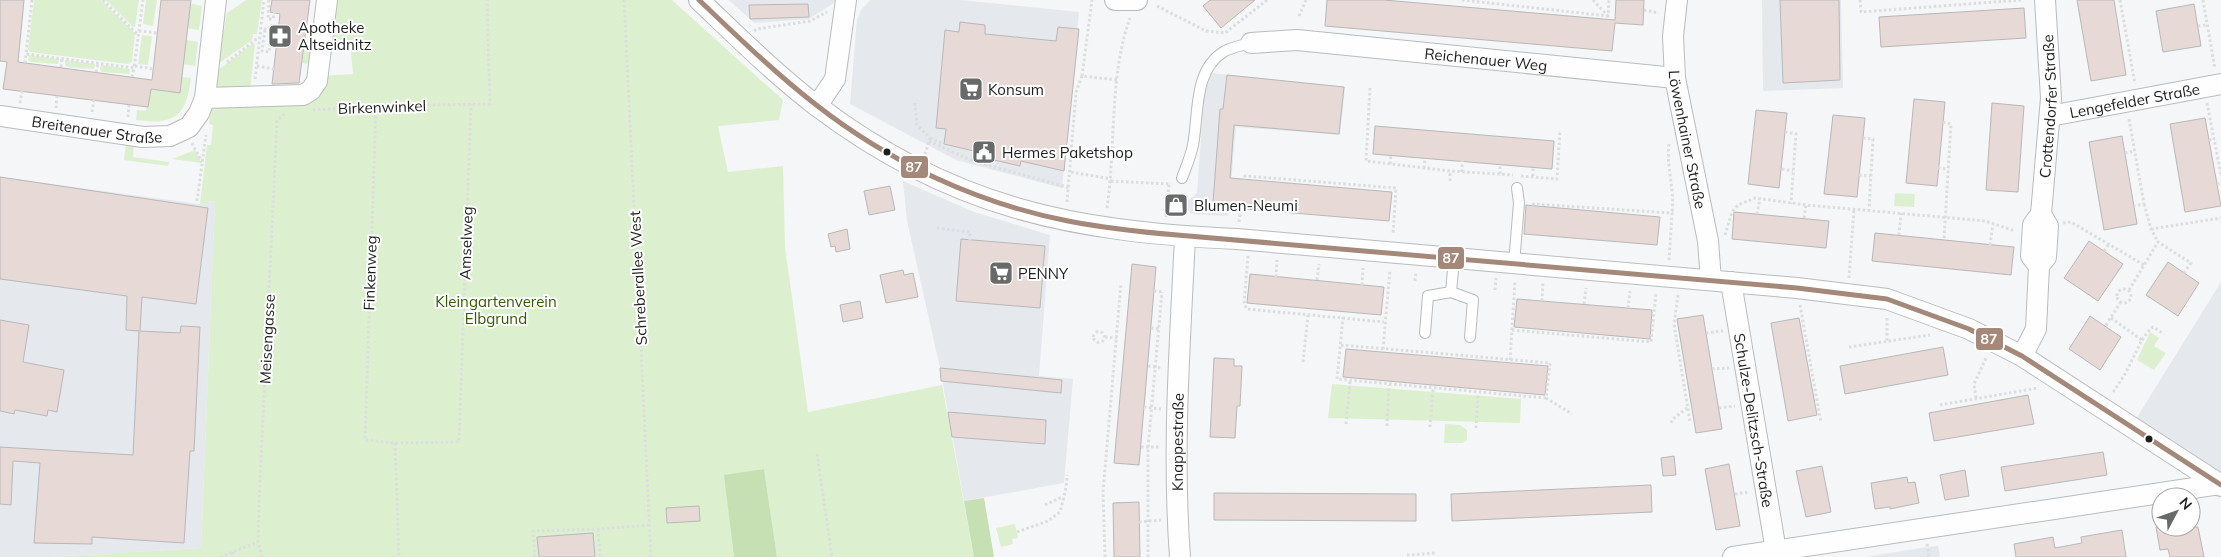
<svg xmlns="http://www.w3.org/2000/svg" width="2221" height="557" viewBox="0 0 2221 557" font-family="Mulish,sans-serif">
<rect width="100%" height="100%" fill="#f5f6f7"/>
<path fill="#e5e9ed" d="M729,0h106l-1,3 -25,16 -55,4z
M870,0h91l118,12 -17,176 -106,-28 -106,-56 7,-85 4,-9z
M1762,0h79l2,88 -80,3z
M1211,73l134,14 -5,48 -104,-8 -8,89 -37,-2 -7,-10 13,-11 8,-110z
M0,177l207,28 1,-4 7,1 -14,346 -154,9h-47z
M903,181l71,31 76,23 -11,141 34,3 -9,104 -100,18 -24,-133 -33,-147z
M2221,282v203l-90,-58z
M1938,546l2,11h-75l62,-10z"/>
<path fill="#dcf0d0" d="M34,0h67l34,33 -3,29 -4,2 -98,-12 -2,-3z
M106,0h33l-4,27h-2z
M146,0h11l-4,26 -10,-2z
M246,0h16l-5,34h-4l-1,6 -34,24 9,-51z
M330,0h342l111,100 -4,20 -61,6 10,46 55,-6 2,81 23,165 134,-27 32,172h-197l-13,-88 -39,7 9,81h-687l154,-9 14,-346 -7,-1v4l-8,-1 7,-59h4l2,-20 -4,-1 2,-20 94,-5 16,-23 32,-2 -3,-33 -24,-4z
M192,4l10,2 -3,24 -12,-2 3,-22z
M142,35l10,1 -4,29 -10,-1z
M187,40l11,2 -3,24 -13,-2 3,-22z
M306,41h8l-3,23 -9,-1z
M253,43l2,1 -5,47 -33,2v-22z
M29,55l30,4 -1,5 -27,-2 -3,-2z
M65,60l30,4 -1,5 -27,-2 -2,-2z
M101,65l29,4 -1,5 -27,-2 -2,-3z
M182,77l9,1c-5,39 -16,47 -55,42l1,-10 9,1 5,-22 29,4z
M126,142l8,1 -1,14 36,5 -1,4 -44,-6z
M195,150l7,13 -30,-4z
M1895,193l20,1 -1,13 -20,-1z
M2150,332l9,6 -5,8 12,7 -12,17 -17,-10z
M1332,384l189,15 -1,24 -192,-5z
M1445,424l15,1 7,5v10l-5,3h-18z
M1015,524l3,14 -6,1 1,5 -12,3 -5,-19z"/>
<path fill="#c6dfb3" d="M764,469l13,88h-43l-10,-82z
M984,498l10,59h-20l-10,-56z"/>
<path fill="#e7d9d5" stroke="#b7b8b8" d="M0,0h24l-6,62 134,18 9,-80h30l-11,93 -29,-4 -3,18 -145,-18 4,-27 -7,-1z
M272,0h38l-11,83 -27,1 8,-70 -10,-2z
M1210,0h45l-34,28 -18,-22z
M1327,0h57l231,20 1,-20h28l-1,25 -28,-2 -3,28 -287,-25z
M1780,0h59l1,80 -57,3z
M2077,0h37l12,75 -35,6z
M808,4l1,13 -59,2 -1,-14z
M2194,4l7,42 -38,6 -7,-41z
M2024,8l2,30 -145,9 -2,-30z
M960,22l25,3v9l71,7 2,-14 21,2 -15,142 -43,-10 -1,5 -26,-6 1,-4 -51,-12 2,-15 -10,-1 9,-98 14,2z
M1227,75l117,12 -5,47 -105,-9 -4,53 162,14 -3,29 -144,-12 1,-4 -33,-2 7,-94h3z
M1914,99l31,3 -8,84 -31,-3z
M1992,103l32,3 -6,86 -32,-2z
M1756,110l31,3 -8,75 -31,-4z
M1833,115l32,3 -8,79 -33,-3z
M2205,118l16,88 -36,6 -15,-88z
M1375,126l179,15 -2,28 -179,-15z
M2122,136l15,88 -33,6 -15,-88z
M0,177l208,31 -12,96 -54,-7 -2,34 40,2 1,-7 19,1 -6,124h-4l-6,92 -92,-6v7l-58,-1 6,-80 -27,-2 -2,44 -11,-1v-57l133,8 6,-124 -13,-1 1,-34 -127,-17z
M890,186l5,24 -26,5 -5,-24z
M1526,205l134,12 -3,28 -133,-11z
M1734,212l95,9 -3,27 -94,-9z
M847,229l3,20 -14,3 -1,-6 -4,1 -3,-13z
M1875,233l139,14 -3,28 -139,-14z
M961,239l84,7 -5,62 -84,-7z
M2089,241l34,23 -25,37 -34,-23z
M2168,262l31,21 -21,33 -32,-21z
M1132,264l24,3 -17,198 -25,-2z
M903,270l1,5 9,-2 5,24 -32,6 -6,-28z
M1250,274l134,13 -3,28 -134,-12z
M1517,299l135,11 -2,29 -136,-12z
M860,301l3,17 -20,4 -3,-17z
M1703,315l19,114 -26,4 -19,-114z
M2090,316l31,21 -21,33 -31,-21z
M1799,318l18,97 -29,6 -17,-98z
M0,320l29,5 -6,37 41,8 -7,42 -9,-2 -1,6 -32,-6 -1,4 -14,-3z
M1943,347l5,28 -103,19 -5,-28z
M1346,349l202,17 -3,29 -202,-18z
M1214,358l20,1v7h8l-2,40h-3l-2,32 -25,-1z
M940,368l122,12 -1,13 -120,-12z
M2028,395l6,29 -100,17 -5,-28z
M948,412l98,8 -1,24 -93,-7z
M2103,452l4,23 -102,16 -4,-24z
M1674,456l2,19 -13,1 -2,-18z
M1729,464l11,62 -24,4 -11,-61z
M1822,466l9,46 -25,5 -10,-46z
M1965,470l4,26 -24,4 -5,-25z
M1907,477l1,6 7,-1 4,21 -29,6v-2l-15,2 -4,-26z
M1651,485l1,27 -200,9 -1,-27z
M1214,493l202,1v27l-202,-1z
M1139,502l1,55h-26l-1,-54z
M699,506l1,15 -33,2 -1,-15z
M2156,527h42l6,30h-34l-2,-8 -8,1z
M2122,530l4,27h-110l-2,-13 39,-7 2,11 27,-5 -1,-6z
M593,533l2,24h-56l-2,-20z"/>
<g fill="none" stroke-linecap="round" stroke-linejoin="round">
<g stroke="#babbbc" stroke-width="12">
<path id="lane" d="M1182,178c4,-11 9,-22 11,-33 6,-31 0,-76 32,-94 8,-4 17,-6 26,-8
M1514,264l5,-61 -2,-15
M1451,292l22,8 -3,37
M1425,333l3,-37 23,-4 3,-33"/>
</g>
<g stroke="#babbbc" stroke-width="22">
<g id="street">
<path d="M699,0c38,36 76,74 118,106 133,101 256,126 420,133l560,49 90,11 82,30 53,27 199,129"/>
<path d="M1115,0h22"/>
<path id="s1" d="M1677,0l-4,36 2,42 33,163 3,39"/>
<path id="s2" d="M1251,43l46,-3 378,38"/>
<path d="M205,98l98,-3 8,-5 6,-9 10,-81"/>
<path d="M817,106l18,-27 11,-79"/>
<path id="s3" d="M0,116l143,21 27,-1 19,-9 10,-14 6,-15 11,-98"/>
<path id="s4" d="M2050,116l171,-32"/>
<path d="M2039,266l-8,-10 2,-31 8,-11"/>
<path id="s5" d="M1731,282l46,275"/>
<path id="s6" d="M2022,356l14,-27 3,-63 7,-9 2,-31 -7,-12 10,-116 -6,-98"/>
<path id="s7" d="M1180,557c-8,-107 0,-214 5,-320"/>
<path d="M1733,557l488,-73v2"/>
</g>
</g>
<path stroke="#dcddde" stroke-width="3" stroke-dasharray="2.5 2.5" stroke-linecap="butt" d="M32,0l-6,54 108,14 9,-68
M103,0l35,35
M269,0l-1,19h5l3,-16 5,1
M624,0l27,557
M1462,0l146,16 1,-16
M1593,0l15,16
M1860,0l1,12 160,-12
M2120,0l15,84
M2203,0l12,69
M1157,6l49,25 19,2 42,-33
M1644,10l15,3
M1299,16l7,-16
M2198,26l8,-1
M264,29l14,2
M265,30l-3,21 7,1 2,-17 7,1
M139,31l18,2
M754,31l3,-2 53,-8 17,-9
M227,62l32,-25
M25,63l1,-9
M135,66l18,3
M257,66l17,3
M61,67l1,-8
M96,72l2,-9
M1082,76l10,-76
M132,77l2,-9
M255,79l9,-79
M1370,88l-4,73 84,10 63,4
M20,103l2,-12
M915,103l2,22 13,13 -5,16
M2207,103l14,72
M376,106l-11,334 30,3 64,-1 12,-338
M56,108l1,-12
M313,110l63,-4 114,-2 -3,-104
M92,112l2,-12
M128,117l1,-12
M2129,119l15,85 -10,2
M1943,122l8,2 -7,116
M1785,132l11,2 -5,70
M930,138l14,6
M1863,138l10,1 -4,71
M2209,140l6,-1
M929,141l41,19 100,28
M192,143l10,19
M1669,144c-3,24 6,45 3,69
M2125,153l10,-2
M1072,154l40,2
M1390,164l1,-8
M1424,168l1,-10
M1938,168l9,1
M1782,169l11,2
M1071,172l40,7
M1462,172v-11
M1500,174v-9
M1859,175l11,1
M1521,176l36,3 3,-49
M1533,176v-9
M1111,181l58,3
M1450,181v-10
M2217,184l4,-1
M197,201l9,-66
M1067,202l9,-110 6,-16 36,4
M1532,204l140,9 -3,48
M2144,204l7,25 7,13
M1107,208c9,-61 2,-133 23,-190
M1757,214l3,-15
M1166,217l3,-33 2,-1
M1804,218l2,-13
M1239,222l6,-46 151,12 -3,47
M2063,223l8,-1 73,43
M937,228l33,4v8
M2151,229l70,-11
M1725,235l7,-23 6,-7 17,-7 51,7 179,16 30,10
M1899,235l2,-22
M1990,245l3,-21
M2104,251l5,-7
M1248,256l-4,48 3,5 137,13
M1276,277l1,-17
M1849,278l5,-69
M1317,280l2,-16
M1415,281l1,-9
M1362,285l1,-17
M2117 296a7 7 0 1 1 14 0a7 7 0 1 1-14 0Z
M1495,290l1,-12
M2129,290l29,-48 33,21 -7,10
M1154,291l10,1
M1678,295l-4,29 16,98
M1542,301l1,-19
M1584,304l2,-16
M1800,305l21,118
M1628,308l2,-17
M1887,318v23
M2111,318l31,22 -17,34 -13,20
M2106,325l14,-22
M1151,328l9,1
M1512,330l139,12 5,-49
M1093.5 337a5.5 5.5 0 1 1 11 0a5.5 5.5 0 1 1-11 0Z
M1706,333l17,-2
M1105,337l12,1
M2142,340l8,-11 3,-2 11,7
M1341,345l209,18 -4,35 -209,-19 6,-62
M1849,347l81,-12
M1383,349l7,-79
M1510,360l5,-79
M1303,362l5,-47
M1148,366l14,2
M1712,369l17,-1
M1546,398l26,16
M1976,398l-2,-14 12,-26
M1940,405l98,-17
M1144,407l17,2
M1719,408l16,-2
M1671,423l2,-4 14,-11
M1346,424l4,-43
M1387,426l2,-41
M1430,427l3,-38
M1476,428l2,-35
M395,443l4,114
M1141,447h19
M817,454l15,103
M1735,494l14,-2
M1045,505l17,-8
M1139,522l22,-2
M598,529l2,28
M1017,532l31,-11 12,-9c3,-12 7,-24 7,-37
M1927,544l2,13
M232,552l2,5
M1407,555l29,-2
M220,557l38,-15
M262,557l-4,-15 1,-40 18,-381 7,-7
M535,557l-2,-26 65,-2 52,-4
M1105,557l-2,-65 18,-209
M1148,557v-109l14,-156"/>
<use href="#lane" stroke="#fefefe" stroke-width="10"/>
<use href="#street" stroke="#fefefe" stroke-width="20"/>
<g stroke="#fff" stroke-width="9">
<path id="bus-1" d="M699,0c38,36 75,72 116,104 74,58 161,99 253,117 36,7 73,11 109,14l620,53 90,11 82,30 53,27 199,129"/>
</g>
<use href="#bus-1" stroke="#a4897a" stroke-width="5"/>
</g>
<defs>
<g id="pharmacy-square" transform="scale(1.25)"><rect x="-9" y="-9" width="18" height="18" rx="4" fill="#686969" stroke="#fff"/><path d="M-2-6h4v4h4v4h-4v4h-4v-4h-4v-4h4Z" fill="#fff"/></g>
<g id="supermarket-square" transform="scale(1.25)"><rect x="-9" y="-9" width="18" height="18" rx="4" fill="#686969" stroke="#fff"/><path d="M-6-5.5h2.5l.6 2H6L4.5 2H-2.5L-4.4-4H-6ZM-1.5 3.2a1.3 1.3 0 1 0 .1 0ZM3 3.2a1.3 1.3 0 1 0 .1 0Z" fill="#fff"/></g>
<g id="civic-square" transform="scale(1.25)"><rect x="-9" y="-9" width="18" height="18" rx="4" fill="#686969" stroke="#fff"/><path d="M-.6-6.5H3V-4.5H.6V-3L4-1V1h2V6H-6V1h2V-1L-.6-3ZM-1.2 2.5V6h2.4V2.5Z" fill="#fff"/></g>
<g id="shop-square" transform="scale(1.25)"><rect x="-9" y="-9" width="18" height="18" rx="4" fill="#686969" stroke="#fff"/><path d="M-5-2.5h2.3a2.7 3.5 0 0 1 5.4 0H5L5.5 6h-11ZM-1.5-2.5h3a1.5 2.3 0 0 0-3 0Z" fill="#fff"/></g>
</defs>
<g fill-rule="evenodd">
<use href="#pharmacy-square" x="280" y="36"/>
<use href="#supermarket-square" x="971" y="89"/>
<use href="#civic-square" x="984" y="152"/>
<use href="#shop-square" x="1176" y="205"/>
<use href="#supermarket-square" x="1001" y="273"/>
</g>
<g fill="#1c1d1d" stroke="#fff" stroke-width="2">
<circle cx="887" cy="152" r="4.5"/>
<circle cx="2149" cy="439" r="4.5"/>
</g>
<g text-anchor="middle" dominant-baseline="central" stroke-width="4" stroke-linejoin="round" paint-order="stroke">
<g font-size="15" fill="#1c1d1d" stroke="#fff" text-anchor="start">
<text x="298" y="27">Apotheke<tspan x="298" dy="17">Altseidnitz</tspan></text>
<text x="988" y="89">Konsum</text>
<text x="1002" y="152">Hermes Paketshop</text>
<text x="1194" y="205">Blumen-Neumi</text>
<text x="1018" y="273">PENNY</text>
</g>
<g font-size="15" fill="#1c1d1d" stroke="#fff">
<text stroke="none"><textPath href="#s2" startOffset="236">Reichenauer Weg</textPath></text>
<text stroke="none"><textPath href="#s4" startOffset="86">Lengefelder Straße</textPath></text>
<text transform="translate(382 107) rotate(-2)">Birkenwinkel</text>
<text stroke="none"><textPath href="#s6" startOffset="258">Crottendorfer Straße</textPath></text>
<text stroke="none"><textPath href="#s3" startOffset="98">Breitenauer Straße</textPath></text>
<text stroke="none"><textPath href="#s1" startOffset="141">Löwenhainer Straße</textPath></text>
<text transform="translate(466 243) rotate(-88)">Amselweg</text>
<text transform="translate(370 273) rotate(-88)">Finkenweg</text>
<text transform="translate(638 278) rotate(-93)">Schreberallee West</text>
<text transform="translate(267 339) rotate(-87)">Meisengasse</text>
<text stroke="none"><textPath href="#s5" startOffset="140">Schulze-Delitzsch-Straße</textPath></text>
<text stroke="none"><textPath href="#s7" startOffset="115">Knappestraße</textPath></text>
</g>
<g font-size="15" fill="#325a00" stroke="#fff">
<text x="496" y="301">Kleingartenverein<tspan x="496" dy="17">Elbgrund</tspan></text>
</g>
</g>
<g stroke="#fff" stroke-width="2">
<rect x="900" y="155" width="29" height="24" rx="5" fill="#a4897a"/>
<rect x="1437" y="246" width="28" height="24" rx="5" fill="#a4897a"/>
<rect x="1975" y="327" width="29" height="24" rx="5" fill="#a4897a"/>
</g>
<g font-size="14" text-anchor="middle" font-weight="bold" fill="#fff">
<text x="914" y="172">87</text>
<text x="1451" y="263">87</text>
<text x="1989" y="344">87</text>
</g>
<g transform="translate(2176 512) rotate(49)"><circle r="24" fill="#ffffff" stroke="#a4a5a5"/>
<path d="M0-4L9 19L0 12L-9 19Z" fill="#686969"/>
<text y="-8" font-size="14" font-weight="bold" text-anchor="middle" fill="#1c1d1d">N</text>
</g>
</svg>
